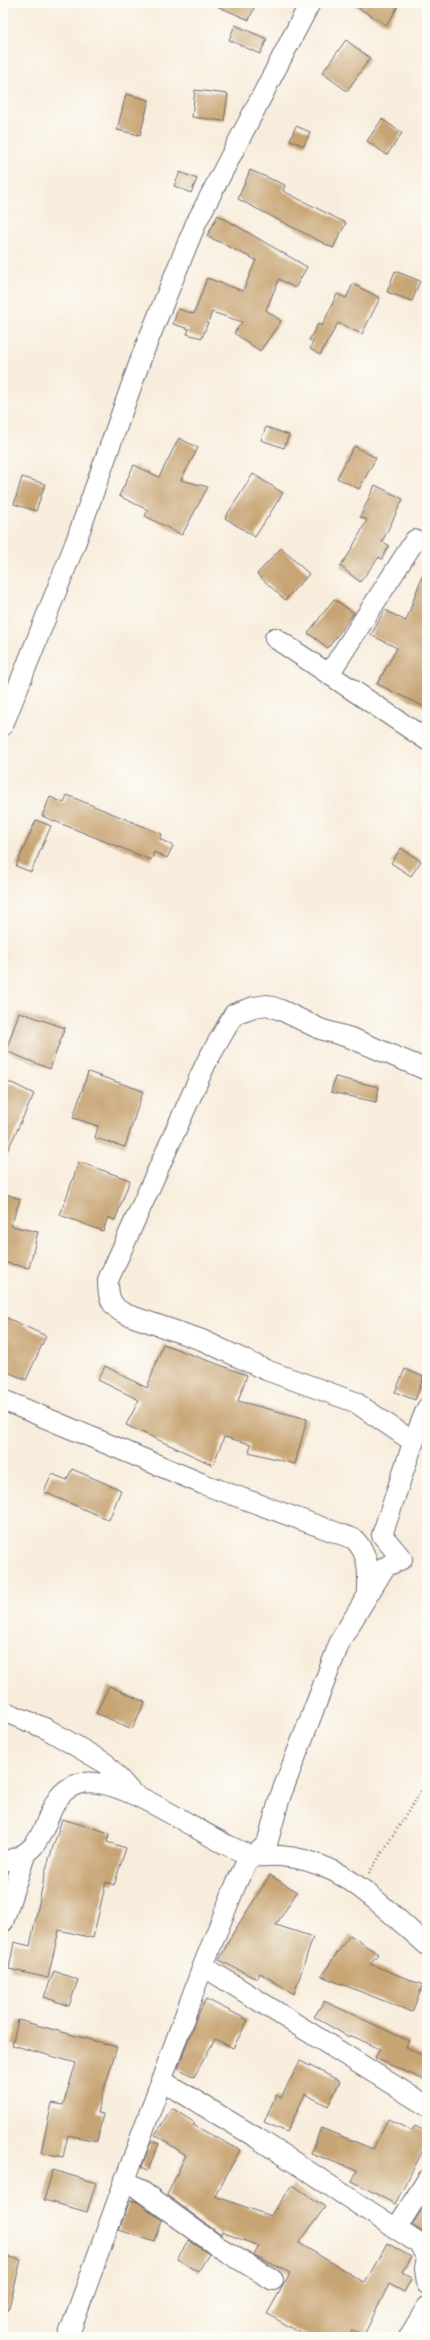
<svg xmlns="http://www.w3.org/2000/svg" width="430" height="2340" viewBox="0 0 430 2340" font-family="Mali,sans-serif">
<rect width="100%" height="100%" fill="#fdfcf7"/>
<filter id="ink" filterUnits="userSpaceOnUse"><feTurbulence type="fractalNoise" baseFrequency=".025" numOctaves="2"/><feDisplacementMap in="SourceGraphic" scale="8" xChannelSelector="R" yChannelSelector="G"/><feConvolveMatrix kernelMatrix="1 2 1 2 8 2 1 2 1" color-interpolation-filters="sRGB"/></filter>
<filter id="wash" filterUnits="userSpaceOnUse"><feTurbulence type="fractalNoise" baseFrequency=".012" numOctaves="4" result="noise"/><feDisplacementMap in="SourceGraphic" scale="16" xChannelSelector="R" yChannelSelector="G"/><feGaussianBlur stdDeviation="0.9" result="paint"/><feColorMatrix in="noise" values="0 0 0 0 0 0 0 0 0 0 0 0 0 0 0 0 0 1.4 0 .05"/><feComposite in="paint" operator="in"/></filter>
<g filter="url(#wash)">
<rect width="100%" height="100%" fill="#f8eddc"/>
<g id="blocks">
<path fill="#c7a473" d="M210,3h46l-7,17z
M350,3h50l-13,22z
M235,25l32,14 -7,15 -31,-14z
M346,40l24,18 -23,33 -25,-18z
M195,90l33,4 -4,27 -32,-4z
M126,94l23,6 -9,35 -23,-5z
M382,119l20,14 -15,22 -20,-14z
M296,126l14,6 -6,14 -14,-6z
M250,170l35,15 -2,6 63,32 -13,25 -95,-49z
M180,172l17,7 -6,14 -17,-7z
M218,215l89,52 -12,21 -16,-9 -13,31 15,11 -21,30 -26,-18 8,-11 -30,-10 -10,26 -15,-4 2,-5 -16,-5 5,-15 16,5 13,-36 36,13 13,-31 -49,-24z
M395,271l25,10 -8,20 -25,-9z
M353,284l27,14 -18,36 -24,-11 -18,32 -10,-6 3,-7 -4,-2 9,-16 4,2 15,-32 9,4z
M266,427l23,8 -5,13 -23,-8z
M179,438l19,10 -17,32 27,7 -26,48 -37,-19 3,-6 -29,-14 15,-31 25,12z
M354,446l22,12 -17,31 -22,-11z
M253,474l30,19 -28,44 -30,-19z
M22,477l23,7 -9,27 -22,-7z
M375,485l28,14 -21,43 7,3 -7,14 -3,-2 -19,25 -20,-16 9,-12 18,-34 -7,-3z
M281,548l28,26 -24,26 -28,-26z
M425,568h2v140l-50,-24 20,-36 -26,-13 14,-25 21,11z
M334,599l20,14 -26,35 -20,-15z
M67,795l95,39 -2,5 13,7 -6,12 -13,-6 -3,8 -109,-44 8,-19 14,6z
M36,820l15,6 -20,46 -15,-6z
M401,848l20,13 -10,15 -20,-13z
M19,1012l46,16 -15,41 -44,-18z
M88,1072l55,19 -18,56 -30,-9 3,-12 -25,-8z
M335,1077l44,10 -3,15 -45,-10z
M6,1083h6l22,11 -31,66v-70z
M79,1162l51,18 -15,40 -7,-3 -5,14 -43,-16z
M3,1193l17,6 -9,27 27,6 -9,36 -26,-6z
M3,1316l43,20 -20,44 -23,-10z
M163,1344l84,31 -9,26 69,18 -12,45 -46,-12 2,-8 -27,-7 -11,28 -87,-40 13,-25 -41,-20 7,-14 42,22z
M405,1369l19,8 -9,23 -20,-8z
M72,1469l49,21 -12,30 -65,-28 8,-18 15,6z
M109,1686l36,16 -13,27 -36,-16z
M62,1819l48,14 -3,9 19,6 -12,37 -8,-3 -13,56 -34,-8 -11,48 -39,-9 5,-27 16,4 16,-77z
M270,1875l27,17 -21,33 37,12 -19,57 -34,-21 -3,6 -38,-19 14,-27z
M350,1935l28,19 -8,10 53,21 -11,27 -91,-36z
M54,1971l24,9 -9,26 -25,-9z
M206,1999l42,21 -15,28 -18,-9 -21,38 -16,-9 18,-50z
M324,2001l85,40 -3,6 21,10v24l-52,-23 5,-9 -30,-14 -1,2 -35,-20z
M18,2020l99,27 -20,66 6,1 -6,27 -29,-6 -5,22 -22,-5 11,-49 11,2 13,-42 -64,-18z
M300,2061l40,20 -12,25 -23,-12 -18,38 -23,-10 12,-27 5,3z
M172,2108l23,15 -2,2 47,25 -25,46 55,20 23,-31 32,22 -26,36 66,40 22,-40 24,14 -9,15 10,6 -8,14 -15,-8 -25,51 -12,-5 -3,7h-41l-41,-23 23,-41 -36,-18 5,-9 -37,-14 -1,3 -54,-40 19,-40 -31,-20z
M388,2119l24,12 3,-5 12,6v11l-32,61 -43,-23 5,-10 -46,-18 10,-25 52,21z
M151,2141l8,3 -11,26 -6,-3z
M53,2170l43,13 -9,29 -43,-12z
M130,2200l8,2 24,18 -7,22 -36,-12z
M427,2202v33l-15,-10z
M189,2240l20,14 -11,18 -21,-13z
M3,2255l18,5 -13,51 -5,-1z"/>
</g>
</g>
<g filter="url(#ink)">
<use href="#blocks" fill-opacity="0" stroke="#6d6973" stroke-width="1"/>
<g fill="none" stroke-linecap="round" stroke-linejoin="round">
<g stroke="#6d6973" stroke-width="22">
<path id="minor" d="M275,638l152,102
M329,674l86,-134
M3,725l72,-181 68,-191 53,-130 114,-220
M3,1400l200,84 151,55c16,16 14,33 14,53
M412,1441l-57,-39 -89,-32 -64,-30 -77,-26c-15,-8 -17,-17 -17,-34l98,-217 28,-49 20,-7 13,-2 14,5 39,19 31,9 76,32
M3,1711l44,18 58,34 28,31
M3,1861c54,-7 34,-64 75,-77 36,-12 115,45 149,61 8,4 20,10 28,11 8,1 17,-1 25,0 18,1 38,7 55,16 29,14 66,51 92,73
M3,1922l22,-67
M203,1966l224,140
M161,2080l96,58 161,105 9,14
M125,2179l92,67 56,34
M396,2229l31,-49
M427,2257l-2,12 2,15
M68,2337l135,-371 33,-82 10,-21 21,-19 13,-47 61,-158 44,-72 17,-8 -20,-24c15,-42 27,-86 45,-127
M409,2337l18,-30"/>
</g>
<path stroke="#6d6973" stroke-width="2.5" stroke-dasharray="1 3" stroke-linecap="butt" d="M369,1873l58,-91"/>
<use href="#minor" stroke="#fff" stroke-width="20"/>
</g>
</g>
<rect width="430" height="2340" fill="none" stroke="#fdfcf7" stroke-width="16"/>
</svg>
